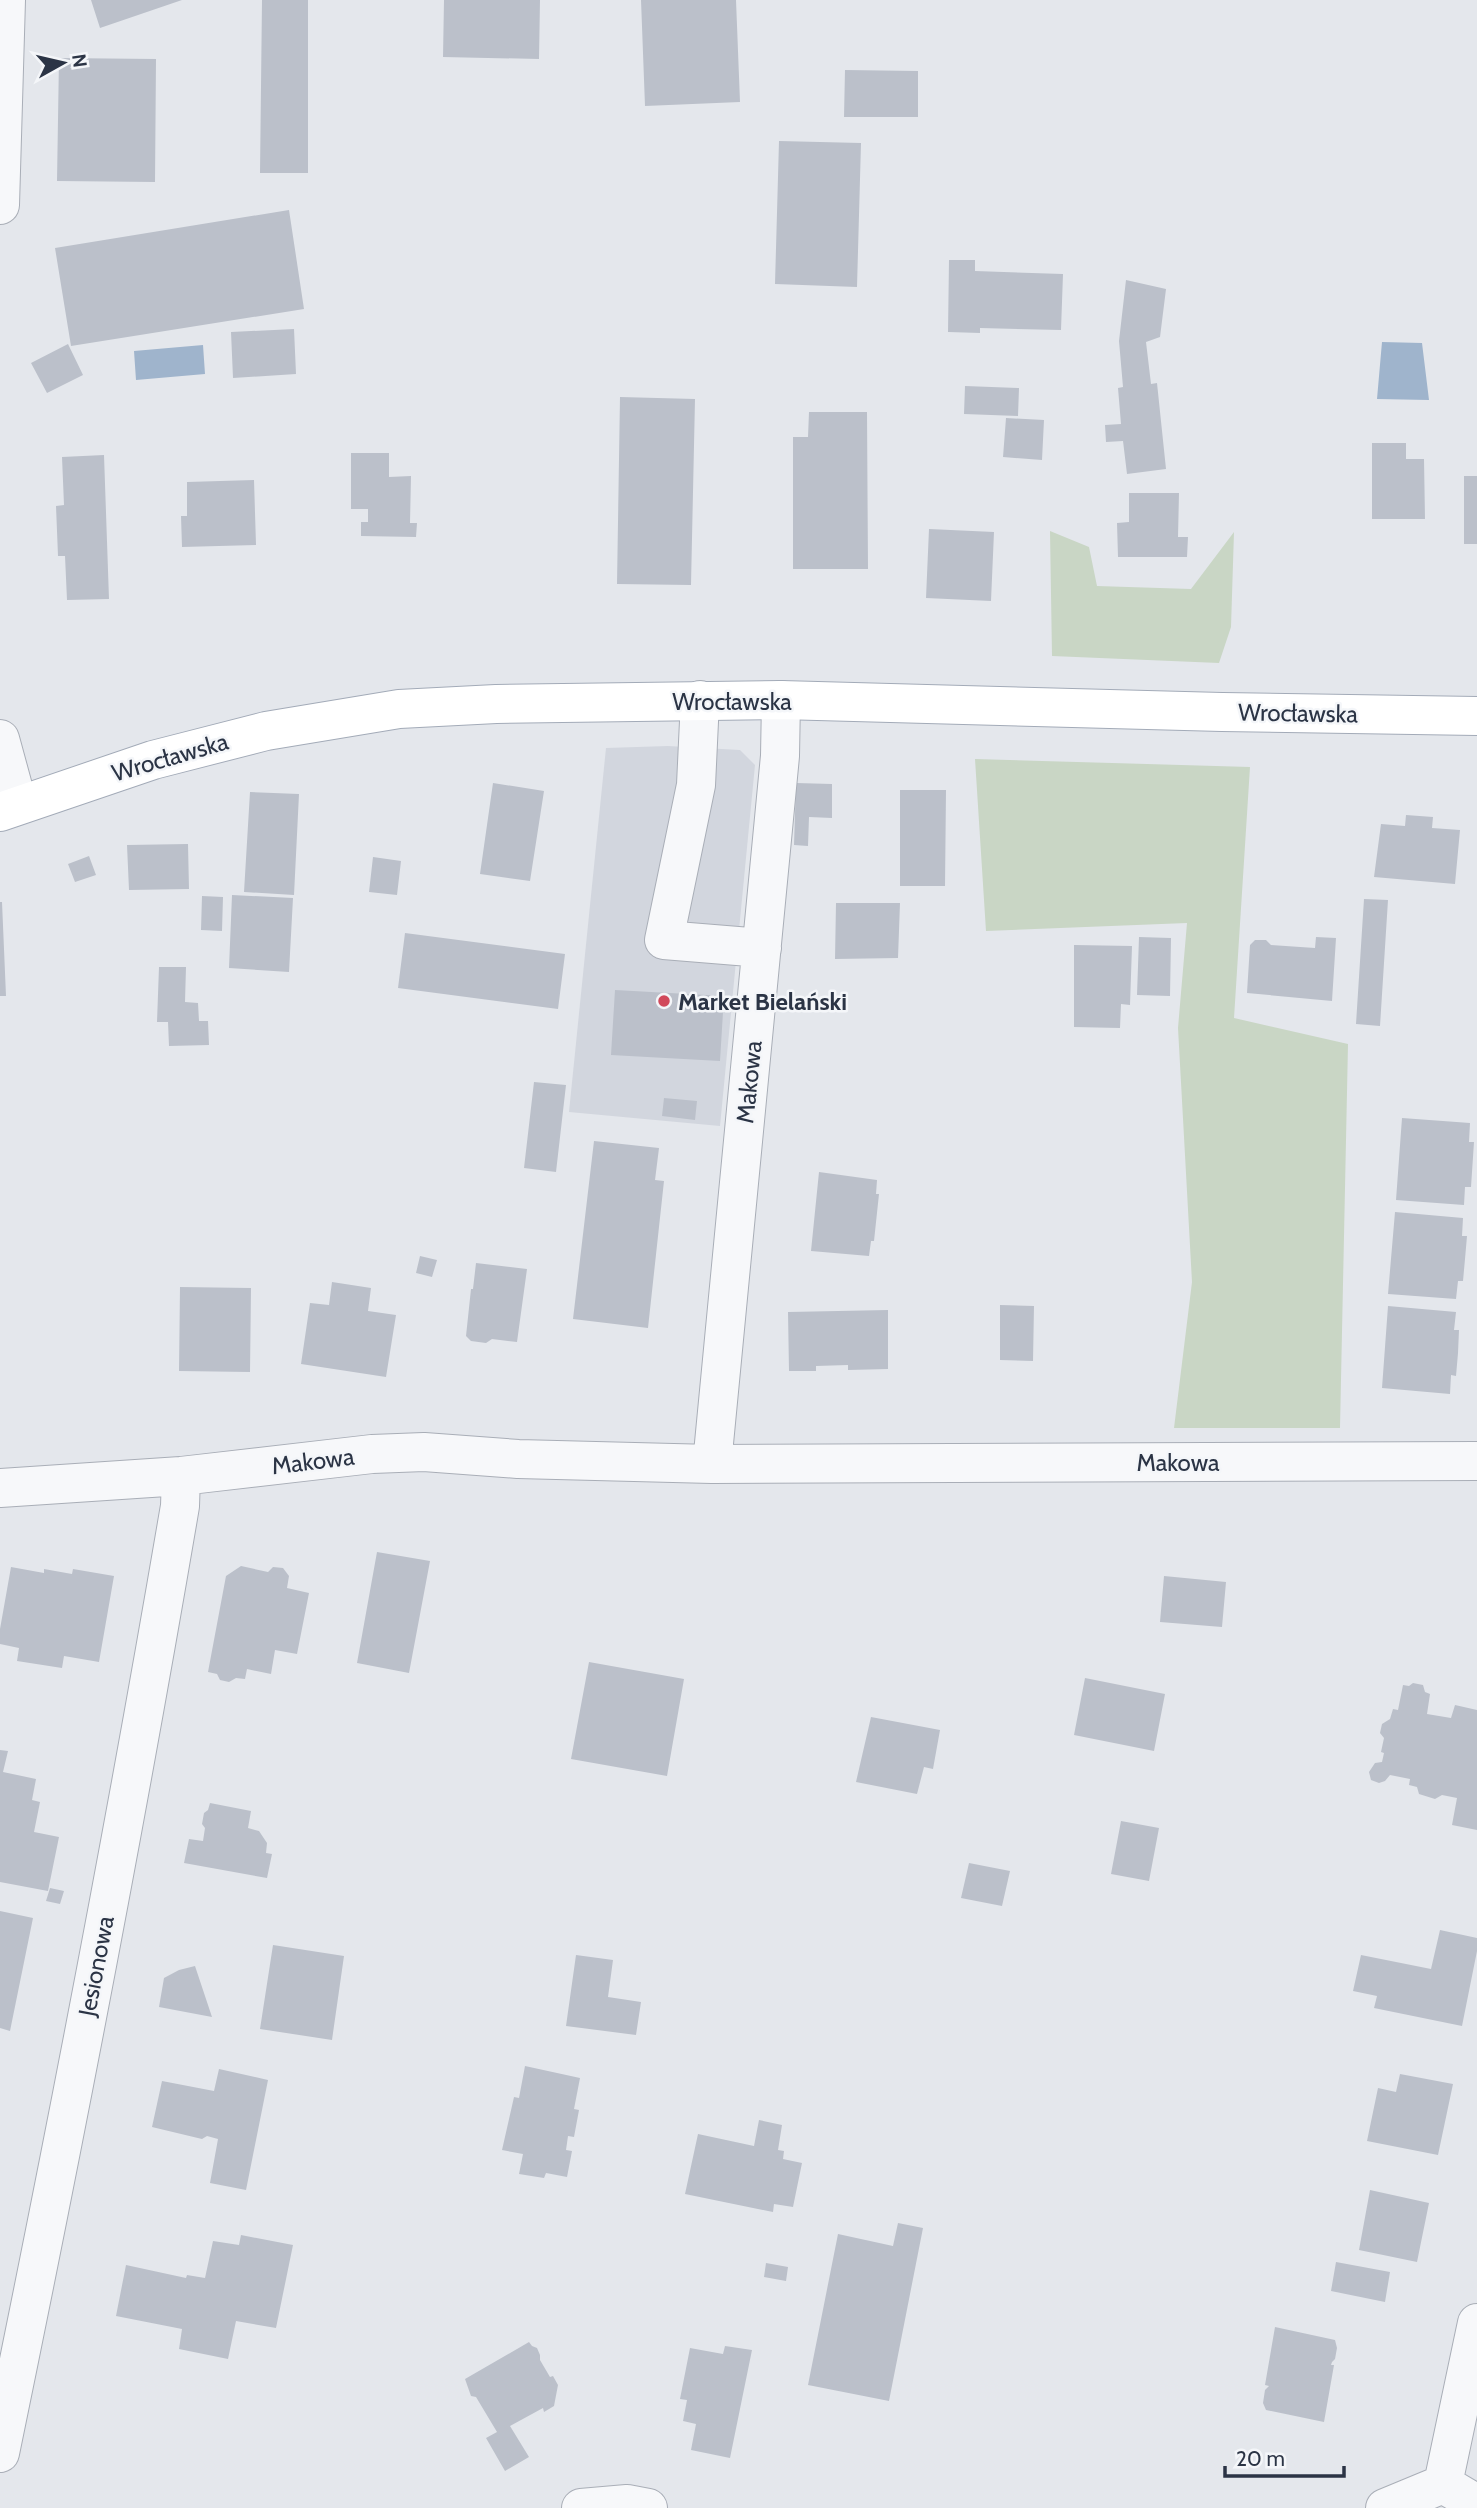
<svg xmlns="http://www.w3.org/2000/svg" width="1477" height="2508" viewBox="0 0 1477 2508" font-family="Cabin,sans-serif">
<rect width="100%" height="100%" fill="#e4e7ec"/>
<path fill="#d2d6de" d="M668,746l72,4 15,15 -35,361 -151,-14 37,-364z"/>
<path fill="#c9d6c5" d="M1050,531l39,16 8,39 94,3 43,-57 -3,95 -12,36 -167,-7z
M975,759l275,8 -16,251 114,26 -8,384h-166l18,-146 -14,-254 9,-105 -201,8z"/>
<path fill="#9fb4cc" d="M1382,342l40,1 7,57 -52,-1z
M203,345l2,29 -69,6 -2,-29z"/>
<path fill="#bbc0ca" d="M91,0h91l-82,28z
M262,0h46v173h-48z
M444,0h96l-1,59 -96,-2z
M641,0h95l4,102 -95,4z
M59,58l97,1 -1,123 -98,-1z
M845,70l73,1v46h-74z
M779,141l82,2 -4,144 -82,-3z
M289,210l15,99 -233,37 -16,-98z
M949,260h26v11l88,3 -2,56 -81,-2v5l-32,-1z
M1126,280l40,9 -6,48 -14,5 5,42 6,-1 9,86 -39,5 -4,-33 -17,1 -1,-17 16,-1 -3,-36 5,-1 -4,-46z
M294,329l2,45 -63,4 -2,-46z
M68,344l15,31 -36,18 -16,-30z
M965,386l54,2 -1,28 -54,-2z
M620,397l75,2 -4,186 -74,-1z
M809,412h58l1,157h-75v-132h15z
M1006,418l38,2 -2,40 -39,-3z
M1372,443h34v16h18l1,60h-53z
M351,453h38v24l22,-1 -1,47h7l-1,14 -55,-1v-14h7v-13h-17z
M104,455l5,144 -42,1 -2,-44h-7l-2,-50 8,-1 -2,-48z
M1464,476h13v68h-13z
M254,480l2,65 -74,2 -1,-31h6v-34z
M1129,493h50l-1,44h10l-1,20h-69l-1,-34 12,-1z
M929,529l65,3 -3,69 -65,-3z
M493,783l51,8 -14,90 -50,-7z
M796,783l36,1v34l-23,-1 -1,29 -14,-1z
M900,790h46l-1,96h-45z
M250,792l49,2 -5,101 -50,-3z
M1406,815l27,2 -1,11 28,2 -5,54 -81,-7 7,-53 24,2z
M188,844l1,45 -60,1 -2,-45z
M89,856l7,19 -21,7 -7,-18z
M373,857l28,4 -4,34 -28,-3z
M232,895l61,3 -4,74 -60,-4z
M202,896l21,1 -1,34 -21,-1z
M1364,899l24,1 -8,126 -24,-2z
M0,902h2l4,94h-6z
M836,903h64l-2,55 -63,1z
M405,933l160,21 -7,55 -160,-21z
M1139,937l32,1 -1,58 -33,-1z
M1316,937l20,1 -4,63 -85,-8 3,-48 5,-5h11l5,5 44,3z
M1074,945l58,1 -2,59 -9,-1 -1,24 -46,-1z
M159,967h27l-1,35 13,1 1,18h9l1,24 -40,1 -1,-24h-11z
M615,990l109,6 -4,65 -109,-6z
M534,1082l32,3 -10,87 -32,-4z
M664,1098l33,3 -2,19 -33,-4z
M1402,1118l68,5 -1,19h5l-3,45h-6l-1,18 -68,-5z
M594,1141l65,7 -4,32 9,1 -16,147 -75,-9z
M819,1172l58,8 -1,14h3l-5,47h-3l-2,15 -58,-5z
M1395,1212l68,6 -1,18h5l-2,23 -2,22h-5l-2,18 -68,-5z
M420,1256l17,4 -5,17 -16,-4z
M476,1263l51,6 -10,73 -25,-3 -6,4 -15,-2 -5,-5 5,-47h2z
M332,1282l39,6 -3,23 28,4 -10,62 -85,-13 9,-61 19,2z
M180,1287l71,1 -1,84 -71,-1z
M1000,1305l34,1 -1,55 -33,-1z
M1388,1306l68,6 -2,18h5l-1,23 -2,23 -5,-1 -1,19 -68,-6z
M888,1310v59l-40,1v-5l-32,1v5h-27l-1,-59z
M377,1552l53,9 -21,112 -52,-10z
M241,1566l27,6 5,-5 10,1 6,8 -2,12 22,5 -12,61 -22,-4 -4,24 -24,-5 -2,10 -9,-1 -7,4 -9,-2 -3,-6 -9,-2 18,-96z
M11,1567l33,6v-4l28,5 1,-5 41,7 -15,86 -35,-6 -2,12 -45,-7 2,-13 -19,-4v-15z
M1164,1576l62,6 -4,45 -62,-5z
M589,1662l95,17 -17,97 -96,-17z
M1085,1678l80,16 -11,57 -80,-16z
M1413,1683l10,2 2,7 5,2 -3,20 24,4 4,-13 22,5v120l-25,-5 5,-27 -15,-3 -7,4 -16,-5 -2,-7 -8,-2 1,-6 -20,-4 -5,6 -6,2 -8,-3 -2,-8 6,-9 7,-1 2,-9 -3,-1 3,-14 -4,-5 2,-9 8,-5 3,-10 5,1 5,-25 6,1z
M871,1717l69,13 -7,39 -9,-2 -7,27 -61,-12z
M0,1750l8,1 -5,21 33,7 -4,21 8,2 -6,30 25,5 -11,54 -48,-9z
M210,1803l41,8 -3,17 11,3 8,12 -1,10 6,1 -5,24 -83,-15 5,-24 14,2 2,-13 -3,-4 2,-11 4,-3z
M1121,1821l38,7 -10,53 -38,-7z
M969,1863l41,8 -8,35 -41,-8z
M50,1888l14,3 -4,13 -14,-3z
M0,1911l33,7 -23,113 -10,-3z
M1440,1930l37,8v13l-15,75 -88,-18 3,-12 -24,-5 8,-36 70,14z
M273,1945l71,11 -12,84 -72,-11z
M576,1955l37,5 -5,37 33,5 -5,33 -70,-9z
M195,1966l17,51 -53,-10 5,-29 15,-8z
M525,2066l55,12 -6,31 5,1 -5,27 -6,-1 -2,14 6,1 -5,26 -21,-4 -2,5 -25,-4 4,-20 -21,-4 12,-53 5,1z
M219,2069l49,11 -22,110 -36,-7 8,-44 -11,-3 -5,3 -50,-12 10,-46 52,10z
M1400,2074l53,10 -15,71 -71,-14 11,-53 18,4z
M759,2120l23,5 -4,25 6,1 -1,8 19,4 -9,44 -19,-3 -1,8 -88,-18 13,-60 56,12z
M1370,2190l59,13 -12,59 -58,-12z
M898,2223l25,5 -34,173 -81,-16 30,-151 55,12z
M241,2235l52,10 -17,83 -40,-7 -8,38 -49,-10 3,-20 -66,-13 10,-51 60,13 1,-3 18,3 8,-37 26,4z
M1336,2262l54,10 -5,30 -54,-11z
M766,2263l22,4 -2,14 -22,-4z
M1275,2327l60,13 2,8 -2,11 -3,3 -1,3h3l-10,57 -58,-12 -3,-7 2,-13 4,-4 -4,-1z
M529,2342l3,4 5,2 3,7v5l10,17 3,-1 5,9 -4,21 -10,6 -1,-4 -33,18 19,31 -24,14 -19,-33 11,-6 -21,-35 -5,-1 -6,-17z
M725,2346l27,4 -22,108 -39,-8 5,-26 -13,-3 4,-21 -7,-1 10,-51 33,6z"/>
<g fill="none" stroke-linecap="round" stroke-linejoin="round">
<g stroke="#a9aeb7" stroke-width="40">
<path id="minor" d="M0,205l6,-205
M700,700l-4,85 -32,155 98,8
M0,739l18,66
M712,1464l68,-708 1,-56
M0,1488l181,-12 191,-22 52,-2 94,7 194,5 765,-3
M0,2453c65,-315 126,-630 180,-947l1,-30
M1443,2484l34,20
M581,2508l46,-4 21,4
M1385,2508l58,-24 34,-161"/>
</g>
<g stroke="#a3abb8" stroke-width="40">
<path id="major" d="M0,812l153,-52 113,-29 133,-22 97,-5 285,-4 441,12 255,4"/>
</g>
<use href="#minor" stroke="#f7f8fa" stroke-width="38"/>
<use href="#major" stroke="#fff" stroke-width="38"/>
</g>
<circle fill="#d1495b" stroke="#f4f6f9" stroke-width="2.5" cx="664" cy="1001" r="7"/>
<g text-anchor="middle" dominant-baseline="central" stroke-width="5" stroke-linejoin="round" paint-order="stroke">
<g font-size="24" fill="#2b3445" stroke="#f4f6f9">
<text x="732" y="701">Wrocławska</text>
<text transform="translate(1298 713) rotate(1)">Wrocławska</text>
<text transform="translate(170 757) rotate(-16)">Wrocławska</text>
<text transform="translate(749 1082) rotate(-84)">Makowa</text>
<text transform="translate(313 1461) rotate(-7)">Makowa</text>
<text x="1178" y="1462">Makowa</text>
<text transform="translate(96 1966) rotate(-79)">Jesionowa</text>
</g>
<g font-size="24" font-weight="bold" fill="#2b3445" stroke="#f4f6f9" text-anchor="start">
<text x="678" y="1001">Market Bielański</text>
</g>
</g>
<g transform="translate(63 63) rotate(82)" stroke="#f4f6f9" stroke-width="5" paint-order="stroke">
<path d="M0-5L12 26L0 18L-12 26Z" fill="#2b3445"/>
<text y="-10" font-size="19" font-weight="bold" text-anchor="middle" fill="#2b3445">N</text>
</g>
<path d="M1225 2466v10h119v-10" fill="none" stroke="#2b3445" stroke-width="3.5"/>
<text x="1236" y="2466" font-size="21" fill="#2b3445" stroke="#f4f6f9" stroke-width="5" paint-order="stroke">20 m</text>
</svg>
